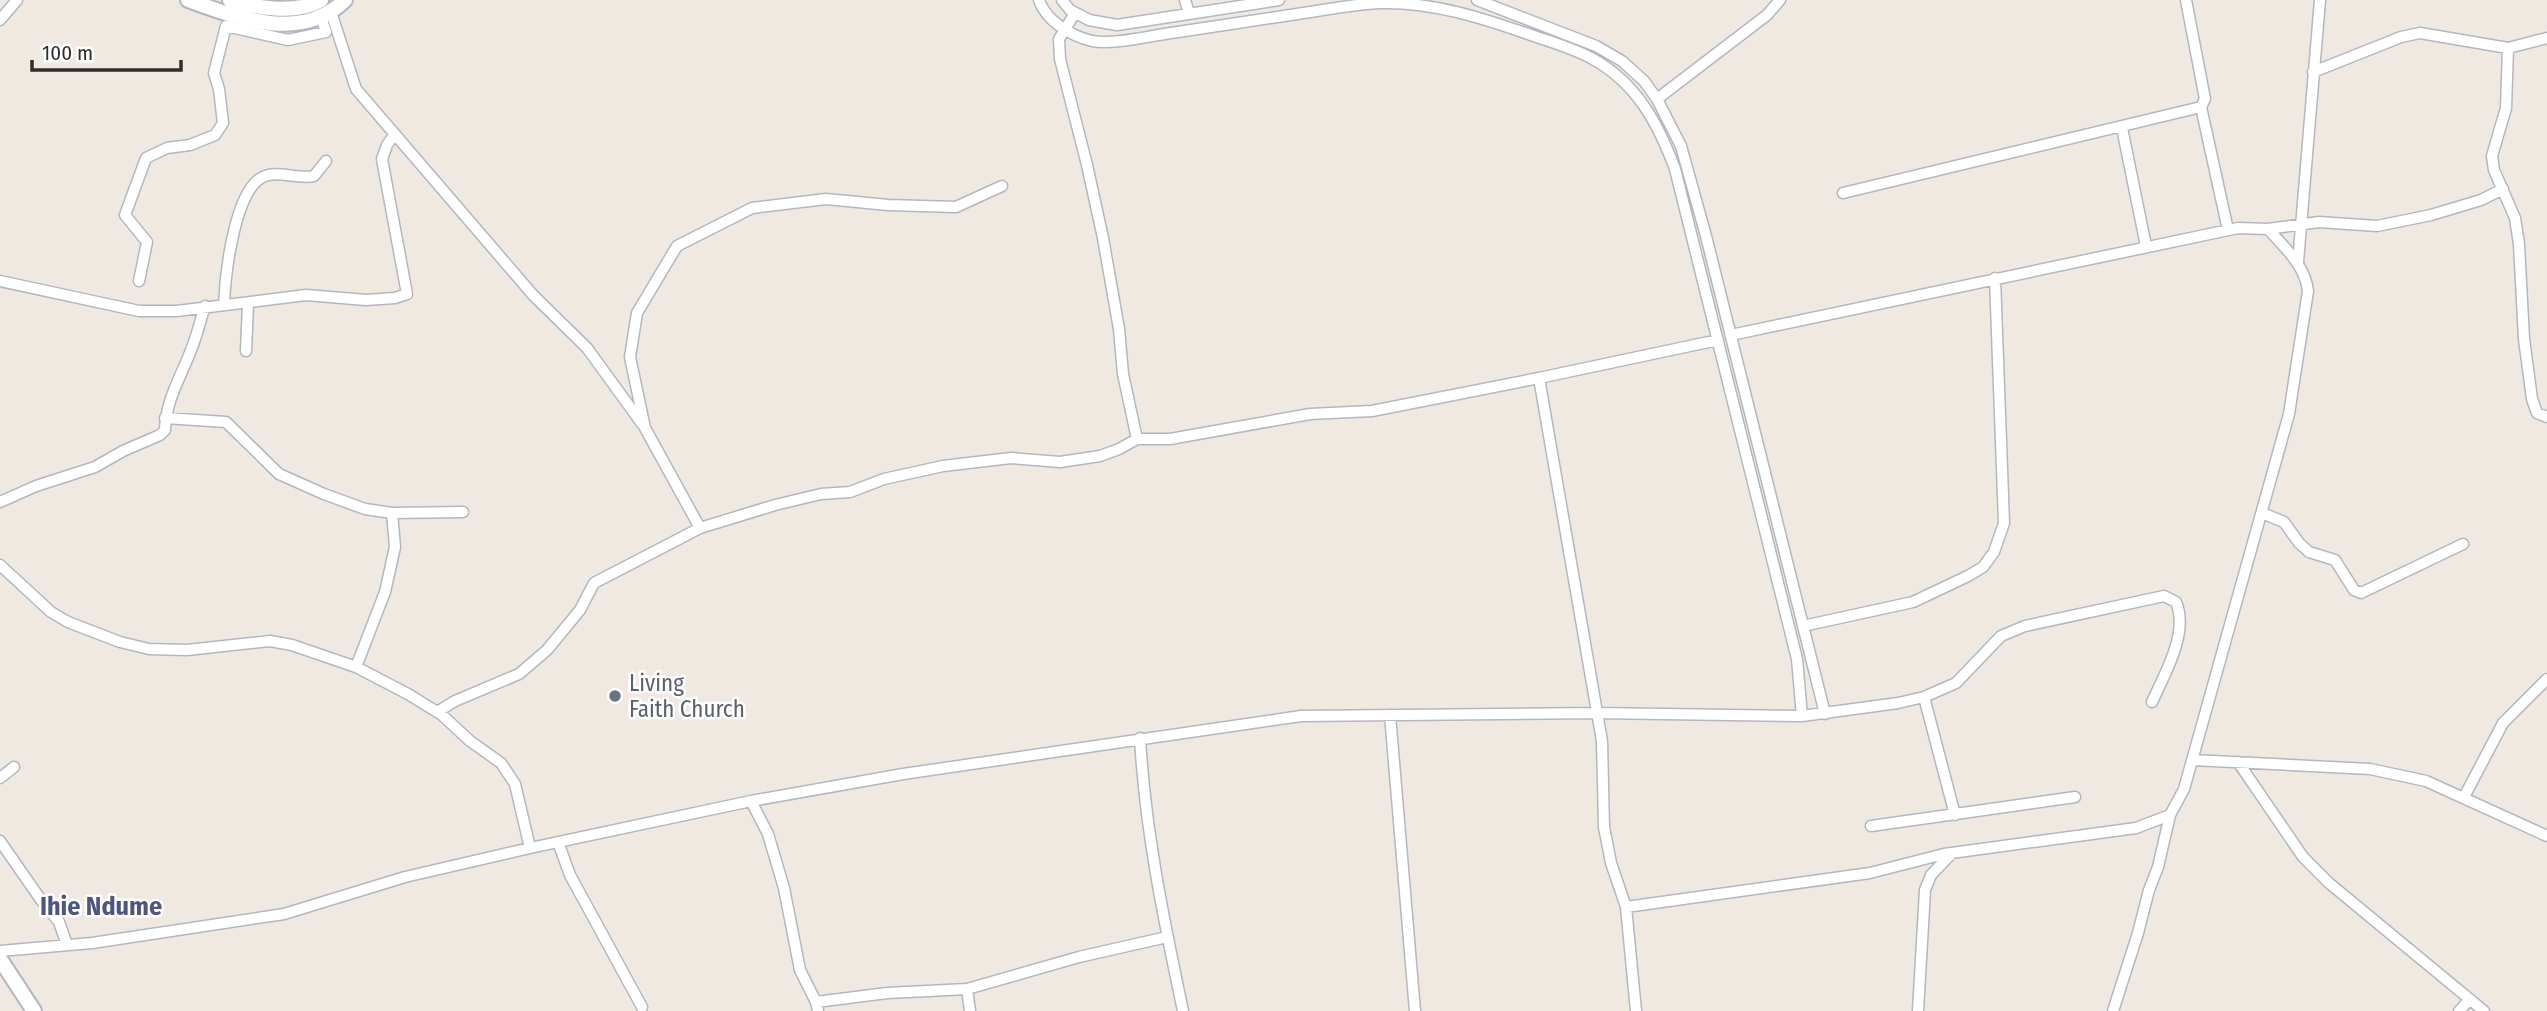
<svg xmlns="http://www.w3.org/2000/svg" width="2547" height="1011" viewBox="0 0 2547 1011" font-family="'Fira Sans Condensed',sans-serif">
<rect width="100%" height="100%" fill="#efe9e1"/>
<g fill="none" stroke-linecap="round" stroke-linejoin="round">
<g stroke="#b4b7c1" stroke-width="13">
<path id="street" d="M1039,0c7,21 32,36 53,41 21,4 57,-5 79,-8 42,-6 84,-13 126,-19 28,-4 56,-10 84,-11 53,-1 101,15 150,32 20,7 41,13 60,23 45,24 67,65 84,111l122,490 5,57
M1062,0l8,10 19,10 28,5 162,-25
M1185,0l4,13
M1477,0l119,46 26,15 22,20 13,18 24,47 25,90 119,478
M331,12l25,77 177,206 54,53 56,77
M1075,13l-16,26 1,20 27,106 16,73 16,91 4,45 14,65
M0,20l17,-20
M2508,48l-2,60 -14,48 2,14 21,48 4,26 5,95 8,60 5,14 10,4
M2313,72l88,-35 19,-4 88,15 39,-10
M1657,99l110,-84 13,-15
M2201,107l27,123
M2122,128l24,118
M1002,186l-46,21 -68,-2 -62,-6 -74,9 -75,38 -40,67 -7,44 15,71 55,100 75,-23 46,-11 29,-2 34,-13 59,-13 68,-8 49,4 40,-6 19,-7 18,-10h33l140,-25 62,-3 167,-33
M1843,193l358,-86 4,-8 -19,-99
M2268,229l51,-7 58,4 54,-11 50,-15 22,-11
M2298,262l22,-262
M0,281l139,30h38l129,-16 60,5 29,-2 12,-4 -25,-135 5,-14 8,-11
M139,281l8,-39 -22,-27 21,-57 21,-10 23,-3 25,-10 8,-12 -4,-34 -5,-16 12,-47 62,14 38,-8 -5,-15
M224,305c1,-29 10,-111 37,-127 15,-9 37,2 53,-2l12,-15
M246,351l2,-47
M165,418l61,4 53,52 45,20 41,15 27,4 71,-1
M0,502l36,-16 59,-19 28,-16 37,-16 5,-5c1,-31 16,-53 26,-80 6,-14 9,-29 14,-44
M2262,513l22,9 15,21 10,9 26,8 19,30 7,3 102,-49
M0,565l51,47 17,10 52,20 29,7 38,1 83,-9 22,4 64,22 52,27 34,21 28,26 31,22 14,21 15,64
M1803,626l110,-24 55,-26 15,-9 11,-15 10,-29 -9,-245
M356,667l29,-75 10,-45 -3,-34
M1924,697l31,118
M437,712l18,-11 64,-27 28,-24 33,-40 14,-27 106,-55
M1390,715l25,296
M1140,738c5,92 24,183 43,273
M2192,760l178,9 56,12 121,55
M2238,762l65,95 26,26 155,128
M0,778l14,-11
M2464,797l39,-74 44,-44
M751,801l17,33 16,54 16,82 16,32 2,9
M1871,826l204,-29
M0,841l41,59 18,22 8,23
M558,842l12,33 72,132
M1626,907l244,-34 74,-19 192,-26 34,-13 14,-26 105,-375 19,-123c-3,-26 -23,-43 -40,-62l-30,-1 -507,107
M0,951l92,-8 192,-29 121,-37 125,-29 221,-47 152,-27 398,-58 296,-3 205,3 96,-13 26,-6 32,-14 45,-47 24,-10 139,-30 12,6c13,31 -11,71 -24,100
M816,1002l71,-9 80,-4
M970,1011l-3,-22 112,-32 88,-20
M1636,1011l-10,-104 -15,-44 -7,-36 -2,-86 -63,-363 179,-38
M1918,1011l7,-121 6,-15 21,-22
M2113,1011l25,-78 11,-43 9,-23 12,-52
M2459,1011l10,-11"/>
</g>
<g stroke="#b4b7c1" stroke-width="18">
<path id="secondary" d="M188,0c50,18 113,43 157,0
M230,0c26,8 66,15 91,0
M0,959l34,52"/>
</g>
<use href="#street" stroke="#fff" stroke-width="10"/>
<use href="#secondary" stroke="#fff" stroke-width="14"/>
</g>
<circle fill="#6b7280" stroke="#fff" stroke-width="2.5" cx="615" cy="696" r="7"/>
<g text-anchor="middle" dominant-baseline="central" stroke-width="5" stroke-linejoin="round" paint-order="stroke">
<g font-size="23" fill="#5b616d" stroke="#fff" text-anchor="start">
<text x="629" y="683">Living<tspan x="629" dy="26">Faith Church</tspan></text>
</g>
<g font-size="26" font-weight="bold" fill="#4d5680" stroke="#fff">
<text x="101" y="906">Ihie Ndume</text>
</g>
</g>
<path d="M32 60v10h149v-10" fill="none" stroke="#2e2e2e" stroke-width="3.5"/>
<text x="42" y="60" font-size="21" fill="#2e2e2e" stroke="#ffffff" stroke-width="5" paint-order="stroke">100 m</text>
</svg>
